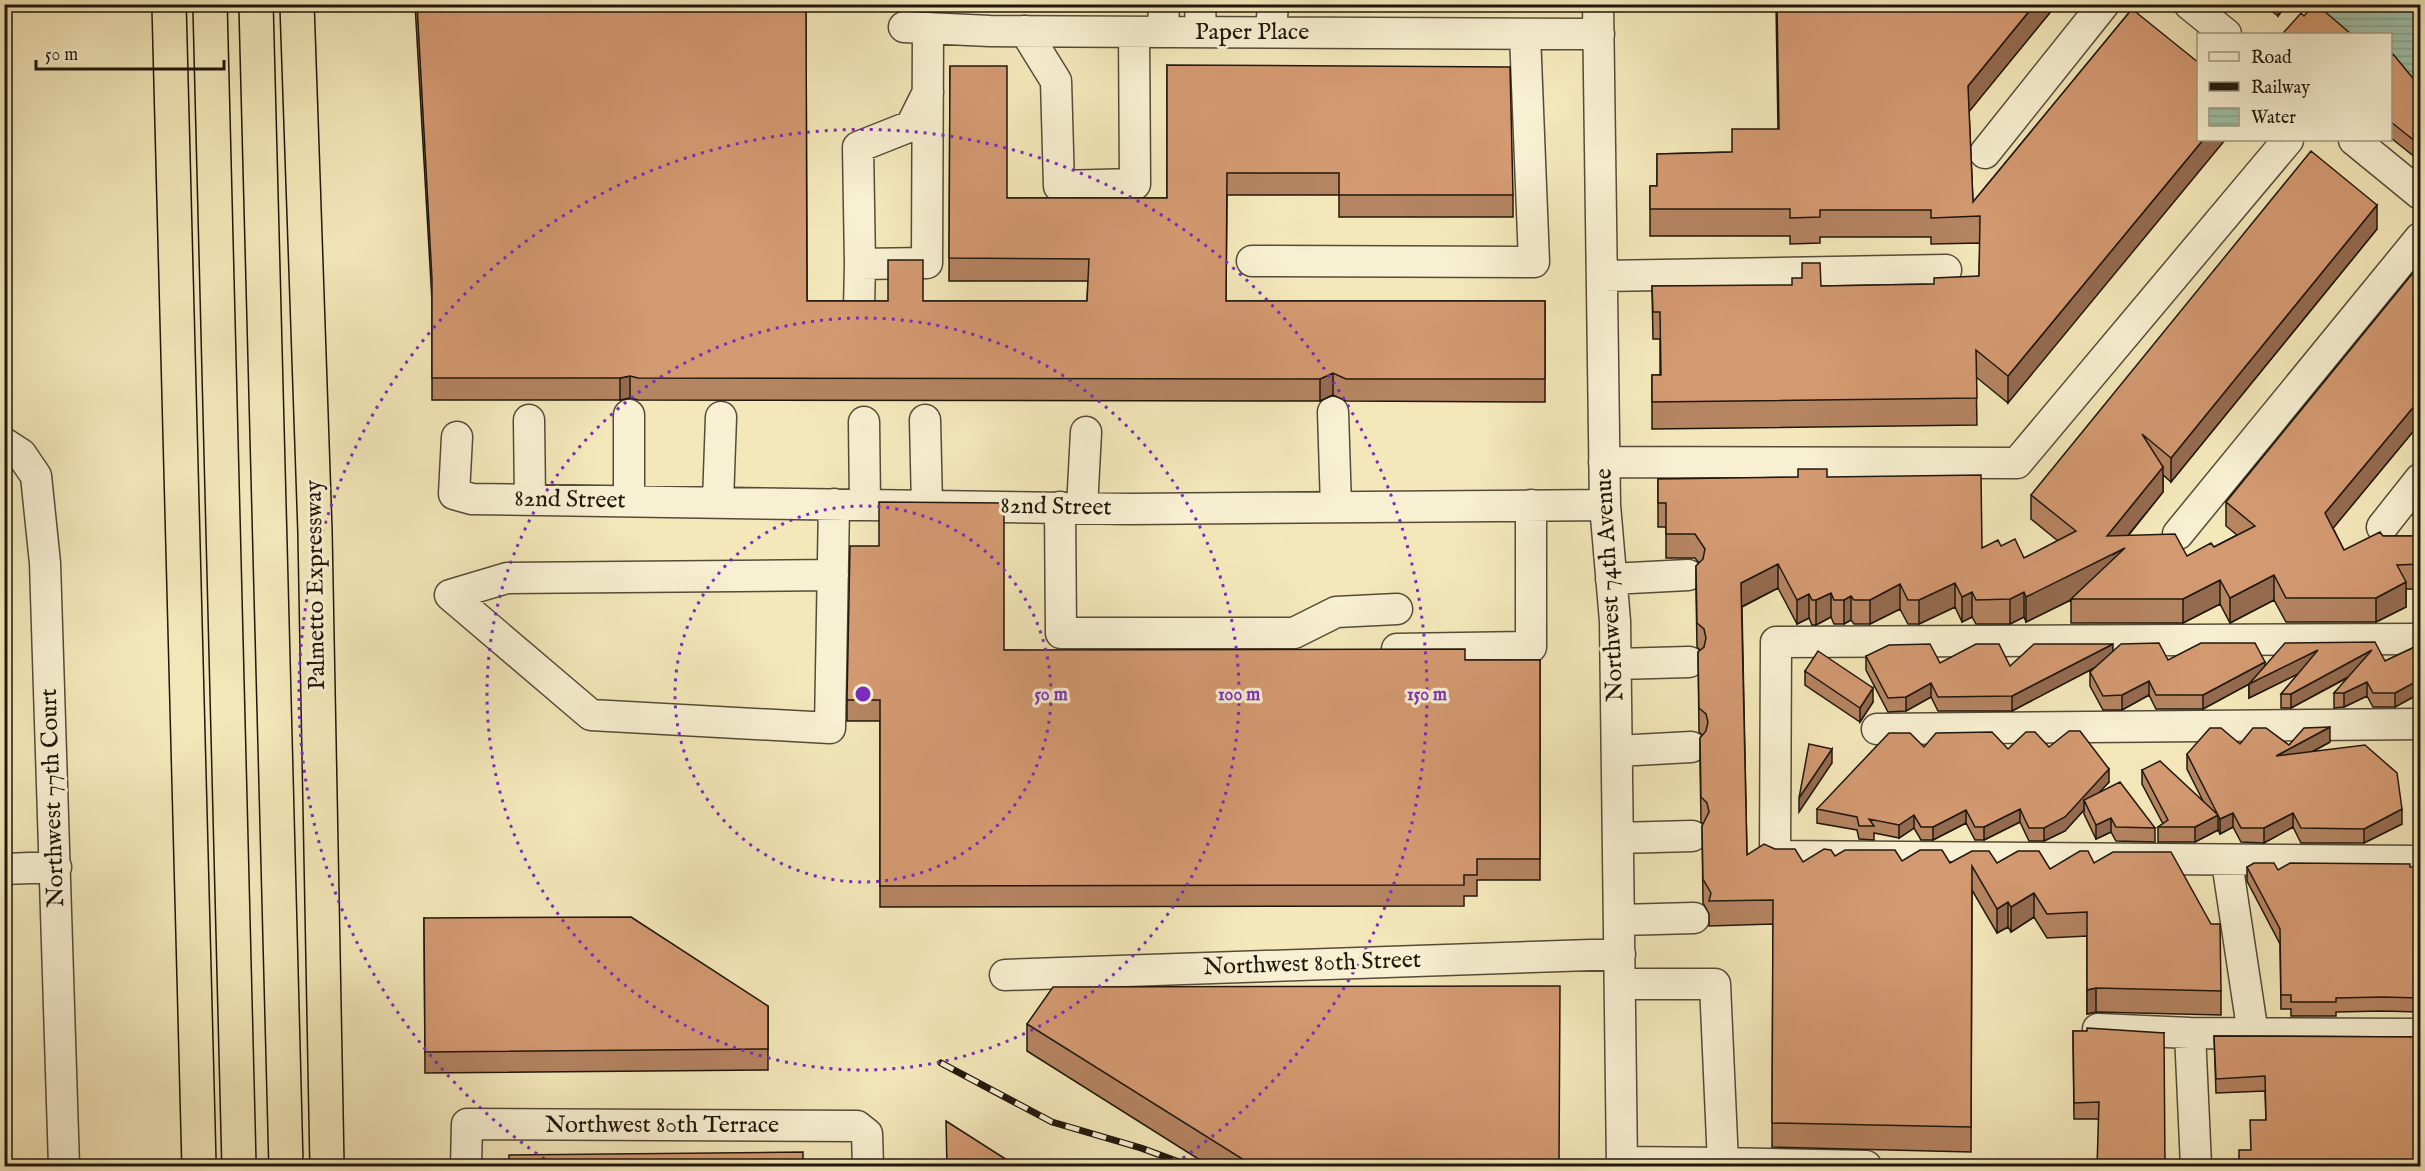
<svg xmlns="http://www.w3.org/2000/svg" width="2425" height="1171" viewBox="0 0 2425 1171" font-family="'IM FELL English',serif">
<defs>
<pattern id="water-rules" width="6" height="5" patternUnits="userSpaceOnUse" patternTransform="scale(1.5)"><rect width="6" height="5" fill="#9ec1a9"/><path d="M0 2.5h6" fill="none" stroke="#88a590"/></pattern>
</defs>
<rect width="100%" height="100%" fill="#f4e8ba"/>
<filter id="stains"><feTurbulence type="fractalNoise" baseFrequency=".00333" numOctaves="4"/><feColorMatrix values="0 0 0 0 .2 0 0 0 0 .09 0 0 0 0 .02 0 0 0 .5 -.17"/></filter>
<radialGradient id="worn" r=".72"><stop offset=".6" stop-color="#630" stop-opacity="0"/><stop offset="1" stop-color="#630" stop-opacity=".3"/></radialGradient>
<path fill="url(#water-rules)" stroke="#6c7d6b" stroke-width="1.5" d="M2302,5h118v97l-29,-25 -1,-43h-51z"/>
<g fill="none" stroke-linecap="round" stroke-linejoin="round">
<g stroke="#554b38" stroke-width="33">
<path id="minor" d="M1200,4l1,28
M1598,4l7,501 10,116 7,545
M2189,4l37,30
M904,27l86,4 609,3
M1025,31l31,50 3,105 76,-2 -1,-152
M1163,32l1,-28
M1271,32l2,-28
M928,92l-17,34 -53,21 2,117 67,-1 1,-235
M2354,140l66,54
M1985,153l119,-149
M1252,261l282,1 -9,-228
M1602,276l344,-6
M859,308l1,-44
M1333,412l3,95
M629,415v86
M529,420l1,79
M925,420l2,86
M864,422l1,82
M457,437l-3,57 18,5 659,10 474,-4
M4,443l17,11 15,22 9,87 19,603
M1604,462l413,1 271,-323
M718,502l3,-85
M1060,507l1,126h233l42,-21 61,-3
M1082,508l4,-76
M2382,527l38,-48
M2178,534l242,-296
M833,575l-326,3 -57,17 141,120 239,13 4,-224
M1611,579l77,-4
M2420,639l-644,3 -1,214 645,5
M1397,649l134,-2v-142
M1616,664l73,-2
M1877,729l543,-5
M1617,751l74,-4
M1618,838l74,-2
M2227,862l26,172
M4,869l52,-2
M1620,920l74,-2
M1005,975l615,-21
M1620,984h95l8,179 -101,-1
M2098,1029l92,4 230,1
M2190,1033l6,133
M1723,1163l143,3
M466,1166l1,-42 390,2 10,8 1,32"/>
</g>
<g stroke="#20170d" stroke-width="36">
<path id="highway" d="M169,4l30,1162
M210,4l29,1162
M256,4l30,1162
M297,4l18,528 12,634"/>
</g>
<use href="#minor" stroke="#f8f0d2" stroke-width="30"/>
<use href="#highway" stroke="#f4e8ba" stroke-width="33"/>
<g stroke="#20170d" stroke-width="7">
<path id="rail" d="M941,1063l111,59 89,26 49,18"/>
</g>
<use href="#rail" stroke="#f8f0d2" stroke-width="4.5" stroke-dasharray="14" stroke-linecap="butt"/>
</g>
<path fill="#b58461" stroke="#20170d" stroke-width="1.5" d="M415,4h391l1,297h280l1,-20h-139l1,-215 57,132h160v-133l346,130v22h-174v-22h-112l-1,106h319v101l-199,-1 -13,-6 -13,6 -682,-1 -8,-2 -10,2h-188v-99z
M1776,4h281l-88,107 4,91 159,-193 -124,394 -32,-26 1,48 -325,4v-54h8v-36h-7l-1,-53h169l113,-2 45,-8 1,-33 -49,1v-7h-111v6l-30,1v-8h-140v-50h7v-32l75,-2 46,-23z
M2262,4h25l-9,12z
M2391,57l30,31v74l-30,-24z
M2377,229l-206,253 -8,-7v17l-35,44 59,20 27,-9 23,-12 -11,-9v-24l195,-239v159l-88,106 11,22 39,-14h38v53h-15v18l-30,15h-90l-12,-22 -44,23 -10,-19 -37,19h-112v-23l-45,22 -2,-5 -14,7h-34l-4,-7 -10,5 -7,-15 -36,17h-11l-8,-15 -30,15h-16l-3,-4 -7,4h-10l-3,-7 -15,8h-4l-3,-7 -12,6 -19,-36 -36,19 5,248 56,7 32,-6 67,5 95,2 53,6 44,-6 127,128v24l-125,-3 -9,2v-78l-40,2 -13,-21 -23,15 -3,-5 -11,6 -25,-43 -1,262 -199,-5 1,-223 -64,2v-12l-6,-11 -1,-77 1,-2 -2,-2 -1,-60v-24l2,-3 -3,-3 -1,-80 2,-2 -3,-3 -1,-57v-24l3,-3 -4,-5h-29v-31h-8v-48l169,-2 155,71 19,-2 23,12 34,-17 -27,-22v-24z
M2421,644v58l-4,-7 -22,12h-22l-6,-11 -23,11 -10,1v-15l15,-16 -58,31h-10v-14l17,-20 -49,24v-14l-46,25h-47l-7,-14 -27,15h-19l-13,-24v-14l6,-5 -84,44h-74l-7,-14 -25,14 -18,1 -22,-42v-14l74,7 70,3 103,-15 55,9 97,6 120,-5z
M1004,650l461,10h75v220h-63v16h-13v10l-584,1v-186h-33v-21z
M1805,671l68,31 -13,20 -55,-37z
M2330,742l-18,10 90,72 -38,19h-63l-8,-16 -29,16 -23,-1 -8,-15 -13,7 -2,-4 -23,12h-37v-15l5,-3 -21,-40v-14l61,31 -16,-32v-15l53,-10 49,1z
M1924,747l84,2 41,-2 60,35 -9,9 55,37v14l-39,-1 -5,-9 -15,7 -12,-25v-4l-19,21 -21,10h-15l-9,-19 -36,18h-9l-9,-17 -33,17h-12l-7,-12 -15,10 -25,-5v7l-15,-1 -2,-9 -40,-7v-14z
M2247,867l31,3 143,-2v144l-39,-1 -46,1v4h-45v-7h-10l-1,-65 -33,-63z
M424,918l344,88v64l-343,3z
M1027,1024l532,143h-348l-184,-116z
M2073,1031l91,2 -66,86h-24z
M2214,1036l207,1 -170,113 15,-30 -1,-29 -49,2z"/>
<path fill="#946b4f" stroke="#20170d" stroke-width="1.5" d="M2035,4h22l-89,109v-27z
M2278,4h9l-9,12z
M2203,140h22l-217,263v-27z
M2377,205v24l-206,253v-24z
M1333,373v22l-13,6v-22z
M630,376v22l-10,2v-22z
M2421,398v24l-96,116v-25z
M2163,467v25l-51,63 13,-7v25l-99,49v-25l81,-61z
M1778,564v24l-37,19v-24z
M2274,575v25l-44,23v-25z
M2220,580v24l-37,19v-24z
M2406,582v25l-30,15v-24z
M1955,583v24l-36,17v-24z
M1900,584v25l-30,15v-24z
M1972,592v25l-10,5v-25z
M2024,592v25l-14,7v-25z
M1831,593v24l-15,8v-25z
M1809,594v24l-12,6v-24z
M1851,596v24l-7,4v-24z
M2113,644v14l-101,53v-15z
M2318,650v14l-69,34v-14l-46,25v-14l62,-33v14z
M2372,650v14l-81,44v-14z
M2149,681v14l-27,15v-15z
M2417,681v14l-22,12v-14z
M2367,682v14l-23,11v-14z
M1931,683v14l-25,14v-14z
M1873,688v14l-13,20v-14z
M2330,727v15l-54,29v-15z
M1832,749v14l-33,49v-14z
M2109,769v13l-22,24 -3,-6v10l-19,21 -21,10v-13z
M2020,809v13l-36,18v-13z
M2402,809v15l-38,19v-14z
M1966,810v13l-33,17v-13z
M2233,813v14l-13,7v-15z
M2293,813v14l-29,16v-15z
M1914,815v13l-15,10v-13z
M2218,815v15l-23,12v-15z
M2111,818v14l-15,7v-14z
M2034,893v24l-23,15v-25z
M2008,902v25l-11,6v-24z
M2096,988v24l-9,2v-24z"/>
<path fill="#d39971" stroke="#20170d" stroke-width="1.5" d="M417,4h389l1,297h81v-41h35v41h164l2,-42 -140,-1 1,-192h57v132h160v-133l343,2 3,128h-174v-22h-112l-1,128h319v78h-199l-13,-6 -13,6 -682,-1 -8,-2 -10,2h-188v-99z
M1777,4h258l-67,82 5,116 159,-193 67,54v77h4l-195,236 -32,-26 1,48 -325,4v-27h9l-1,-63h-7l-1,-26 140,-1v-7h10v-15h18l1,23 113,-2v-6l45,-2 1,-60 -49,2v-8h-111v7l-30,1v-9h-140v-23h7v-32l75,-2v-23h47z
M2315,4h1l35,30h-63l-4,-2 17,-19 3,3z
M2393,54l28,34v58l-30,-24v-65z
M2311,151l66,54 -206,253 -29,-24 21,33 -56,69 68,-2 12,22 24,-13 3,4 41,-21 -29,-24 195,-239v135l-96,115 19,37 36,-18 3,4h38v28l-24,1 9,17 -30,16h-90l-12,-23 -44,23 -10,-18 -37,19h-112l54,-51 -99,49 -2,-5 -14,7 -34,1 -4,-8 -10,5 -7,-14 -36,17h-11l-8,-16 -30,16h-16l-3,-4 -7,4h-10l-3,-7 -15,7h-4l-3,-6 -12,6 -19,-36 -37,19 6,272 17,-11 11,5h20l8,13 21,-13 7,1 4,6 10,-6h50l7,11 18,-11h22l8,13 22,-12h17l8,12 21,-12h21l11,18 30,-18h8l6,12 19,-11h58l40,72h9l1,67 -125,-3 -9,2v-78l-40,2 -13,-21 -23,14 -3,-5 -11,7 -25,-43 -1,261 -199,-4 1,-223 -64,1 2,-8 -8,-14 -1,-53 7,-14 -2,-9 -6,-6 -1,-59 6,-7 2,-9 -2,-8 -7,-6 -1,-56 6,-5 2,-9 -2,-9 -7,-6 -1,-57 7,-7 2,-10 -10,-15h-29v-31h-8v-24l140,-2v-8h29v8l154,-2 1,73 16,-8 3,6 14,-7 9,19 52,-27 -45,-36z
M879,502l125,1v147l461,-1v11h75v199h-63v16h-13v10l-584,1v-186h-33l3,-154h29z
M2375,642l10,19 36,-17v43l-4,-6 -22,12h-22l-6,-11 -23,11h-10l38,-43 -81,44h-10l37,-44 -69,34 36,-41z
M2159,643l9,17 33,-17h54l10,19 -62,33h-47l-7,-14 -27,14 -19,1 -13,-24 31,-28z
M1930,644l10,19 36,-19h23l11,22 24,-22h79l-101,52 -74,1 -7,-14 -25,14 -18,1 -22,-42 23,-11z
M1818,651l55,37 -13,20 -55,-37z
M2330,727l-54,29 89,-11 32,28 5,36 -38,20 -63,-1 -8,-15 -29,15h-23l-8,-15 -13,6 -2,-4 -23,12h-37l10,-7 -26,-50 18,-9 58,54 -31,-61 23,-26h11l19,16 13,-16h13l23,17 15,-17z
M2069,731h11l29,38 -44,48 -21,11h-15l-9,-19 -36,18h-9l-9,-17 -33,17h-12l-7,-12 -15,10 -30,-6 5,7h-15l-2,-9 -40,-8 72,-76h21l14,14 12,-14 56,-1 16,17 18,-17h9l14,15z
M1809,744l23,5 -33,49z
M2120,782l35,46 -39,-1 -5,-9 -15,7 -12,-25z
M2254,863h20l4,7 12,-7 120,1v3h10l1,131 -39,-1 -46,1v4h-45v-7h-10l-1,-66 -33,-62z
M631,917l137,89v43l-343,3 -1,-134z
M1560,986l-1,181h-304l-228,-143 26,-37z
M2087,1028l77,5 1,134h-68l2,-65 -25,1 -1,-72h14z
M2214,1036l207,1v130h-182v-17h12l-1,-30h16l-1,-44 -49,3z
M946,1121l72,46h-71z
M803,1152v15h-294v-12z"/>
<g fill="none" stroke="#7b2cbf" stroke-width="3" stroke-dasharray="3 6">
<circle cx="863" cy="694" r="188"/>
<circle cx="863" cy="694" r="376"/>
<path d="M552 1164A564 564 0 1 1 1174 1164"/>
</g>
<g text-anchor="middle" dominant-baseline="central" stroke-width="6" stroke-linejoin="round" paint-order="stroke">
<g font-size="24" fill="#20170d" stroke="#f8f0d2">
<text x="1252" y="32">Paper Place</text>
<text transform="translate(570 500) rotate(1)">82nd Street</text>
<text transform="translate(1056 507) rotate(1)">82nd Street</text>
<text transform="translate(316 585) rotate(-91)">Palmetto Expressway</text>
<text transform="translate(1610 585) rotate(-93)">Northwest 74th Avenue</text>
<text transform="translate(53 798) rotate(-92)">Northwest 77th Court</text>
<text transform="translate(1312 964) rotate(-2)">Northwest 80th Street</text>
<text x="662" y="1125">Northwest 80th Terrace</text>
</g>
</g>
<circle cx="863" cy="694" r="9" fill="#7b2cbf" stroke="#f8f0d2" stroke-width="3"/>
<g font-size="18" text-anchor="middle" font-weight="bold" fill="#7b2cbf" stroke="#f8f0d2" stroke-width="6" stroke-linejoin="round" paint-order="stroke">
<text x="1051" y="700">50 m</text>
<text x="1239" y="700">100 m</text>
<text x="1427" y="700">150 m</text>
</g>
<rect width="2425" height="1171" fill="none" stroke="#f4e8ba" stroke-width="24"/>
<rect x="6" y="6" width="2413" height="1159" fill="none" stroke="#20170d" stroke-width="3"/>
<rect x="12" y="12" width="2401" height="1147" fill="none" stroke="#20170d" stroke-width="1.5"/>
<rect x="2197" y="33" width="195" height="108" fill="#f8f0d2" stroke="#a29983" stroke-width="1.5"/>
<rect x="2209" y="52" width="30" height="9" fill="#f8f0d2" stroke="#a29983" stroke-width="1.5"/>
<text x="2251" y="63" font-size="18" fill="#20170d">Road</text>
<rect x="2209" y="82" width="30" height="9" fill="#20170d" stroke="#a29983" stroke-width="1.5"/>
<text x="2251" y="93" font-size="18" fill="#20170d">Railway</text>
<rect x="2209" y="108" width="30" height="18" fill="url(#water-rules)" stroke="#a29983" stroke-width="1.5"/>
<text x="2251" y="123" font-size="18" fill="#20170d">Water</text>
<path d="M36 60v9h188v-9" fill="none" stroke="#20170d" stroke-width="3"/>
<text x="45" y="60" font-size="18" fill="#20170d" stroke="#f8f0d2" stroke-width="4.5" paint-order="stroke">50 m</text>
<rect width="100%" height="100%" filter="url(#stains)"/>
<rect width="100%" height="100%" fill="url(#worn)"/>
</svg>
